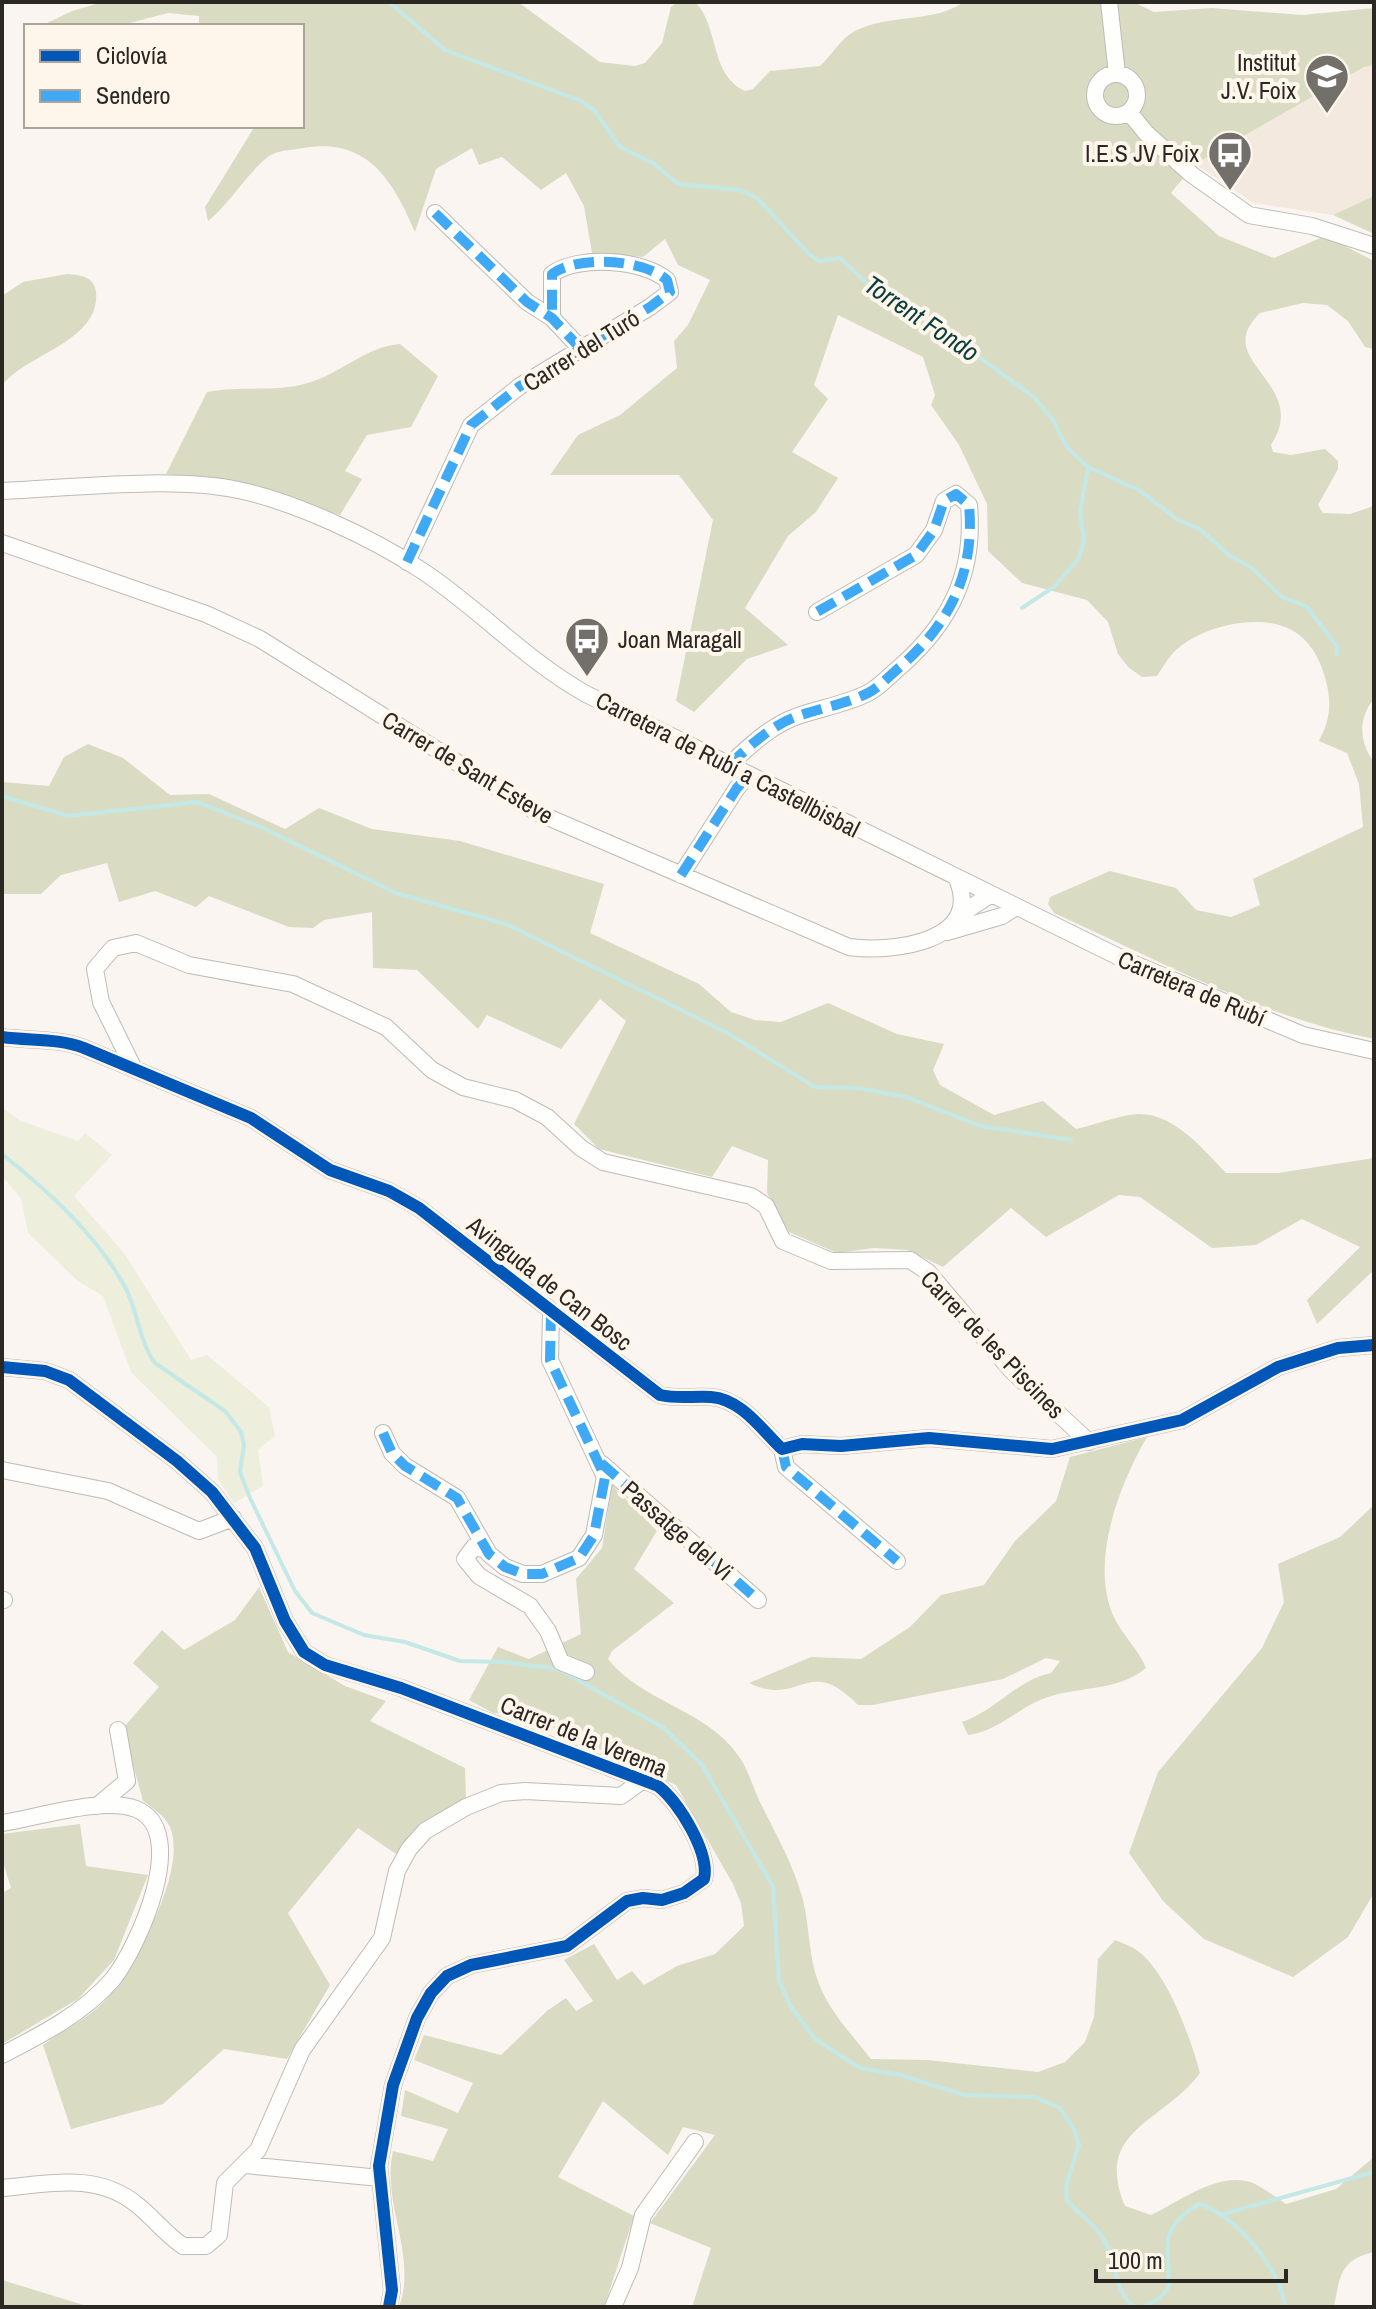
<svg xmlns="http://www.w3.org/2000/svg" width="1376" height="2309" viewBox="0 0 1376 2309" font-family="'Archivo Narrow',sans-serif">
<rect width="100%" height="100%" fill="#faf5f0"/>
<path fill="#f3e9de" d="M1374,65v131l-41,19 -79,-12 -59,-39 169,-97z"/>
<path fill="#edeedb" d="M2,1108l19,13 57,20 7,-8 27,22 -38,41 50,57 67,107 16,-5 62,52 6,29 -17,14 5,36 -29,17 -16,-24 -1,-22 -86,-85 -28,-76 -25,-15 -50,-48 -7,-35 -19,-22z"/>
<path fill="#d9dcc3" d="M103,2h415l82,60 35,4 10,-3 17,-20 9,-36 7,-5h17c25,25 14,72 50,89l8,-2 17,-18 50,-5c12,-11 20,-27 35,-35 36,-18 77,-7 109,-29h169l21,10 58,-4 90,7 72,-7v57l-10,2 -169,97 -24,29 48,43 55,22 51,-22 49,25v88l-9,-2 -17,-26 -21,-16 -24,-2 -43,10c-51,49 52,69 11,132l2,7 18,3 34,-6 13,12v8l-20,36 5,8 27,1 24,-8v193c-16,18 -15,44 0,63v277c-113,-22 -216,-79 -320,-126l-6,-9 2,-7 60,-26 66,17 20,22 35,7 29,-12 -7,-26 110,-52 -4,-43 -12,-31 -28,-12c11,-21 13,-37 7,-60 -5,-18 -12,-35 -28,-47 -32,-24 -95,-9 -122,16 -8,7 -13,18 -19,26l-15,1 -14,-10 -10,-13 -10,-32 -21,-22 -65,-17 -34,-32 -1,-47 -28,-59 -28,-40 4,-10 -12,-38 -85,-42 -24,70 14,14 -36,53 46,26 -22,34 -28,24 -43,72 43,37 -41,14 -53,53 -18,-11 37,-181 -34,-45h-129l28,-40 42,-20 57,-47 -3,-27 14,-16 22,-45 -32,-15 -13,-26 -22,18 -51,-4 -8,-47 -18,-33 -25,17 -39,-33 -23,8 -7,-17 -36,21 -21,63c-22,-51 -47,-95 -112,-84 -9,2 -22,2 -30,6 -18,8 -44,51 -65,67l-3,-14 50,-81h47v-100h-103v-10l-31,-3 -50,13h-77l31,-15z
M1374,196v38l-41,-19z
M67,274c13,1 27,2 29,18 5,50 -73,63 -94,94v-90l21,-14z
M400,344l38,32 -27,51 -44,8 -22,36 17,8 -22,36 -112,-35 -62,-6 41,-82c34,-7 68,1 101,-9 32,-9 59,-37 92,-39z
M88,744l35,14 47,37 39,-1 76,35 34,-21 53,21 88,12 144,43 -14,49 109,51 32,28 24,8 26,2 47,-19 69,31 47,10 -11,26 7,15 54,30 49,-14 33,28c20,-4 42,-14 62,-15 36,-1 66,36 88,59h52l96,-15v112l-57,54 -10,-24 53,-53 -58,-28 -46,26 -44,3 -72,-51 -21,-2 -73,42 -35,-29 -68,59 -36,-17 -33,-2 -37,5 -48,-21 -22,-39 1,-33 -36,-14 -20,31 -113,-28 -25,-25 52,-103 -26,-22 -39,50 -74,-34 -9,14 -61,-59 -44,-2 -1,-56 -48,8 -11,8 -24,-1 -80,-31 -13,11 -41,-16 -36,11 -12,-39 -46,12 -20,19h-39v-112l47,4 15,-29z
M1147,1437c-28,48 -57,124 -34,178 8,19 25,33 33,53 -30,25 -70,17 -106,32 -25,11 -43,31 -72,35l-6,-13c33,-11 55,-42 89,-49l9,-12 -14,-3 -43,21 -130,26h-15c-51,-52 -56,3 -109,-22l62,-26 50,2 49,-32 31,-32 43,-10 31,-44 41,-40 14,-44z
M612,1485l45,46 -23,38 40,34 -62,48 -4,8c37,46 102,50 134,102 7,12 11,26 17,39 16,33 34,63 44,100 7,28 5,56 16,84 11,28 33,51 52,75l56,1 111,12 27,-10 20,-20 9,-25 4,-58 17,-19c7,3 16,6 23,11 29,21 53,88 62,122 -37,50 -107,57 -75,133l26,9c28,-13 68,-45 102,-32 11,5 22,14 33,21l50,-15 38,-32v95c-34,8 -34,24 -40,55h-642l19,-59 -61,-25 65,-88 -32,-8 -15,28 -65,-54 -45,76 76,39 -30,91h-205c19,-51 -18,-103 -6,-156l40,10 15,-32 -47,-13 4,-26 53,23 15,-30 -59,-23 10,-25 77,20 47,-45 18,-12 10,13 17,-10 -29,-41 30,-16 23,36 15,-9 12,14 33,-19 38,-12 29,-28 -3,-23 -8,-19 -57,-99 -151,-70 -32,-2 -24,-13 29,-53 31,12 52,-25 -5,-55 26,-31z
M1374,1505v388l-26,44 -55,40 -89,-38 -41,-38 -34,-48 29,-81 104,-124 22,-46 -6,-38 62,-27z
M259,1587l29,65 57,34 41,15 -16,20 95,47 1,30 -49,30 -21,26 -38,-26 -70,85 42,72 -43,74 -63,-10 -61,55 -92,25 -28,-84c20,-15 50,-29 65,-48 28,-34 80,-127 62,-170 -6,-12 -17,-19 -27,-26l-20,-73 36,-41 -26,-24 29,-33 22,20 51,-30z
M80,1824l6,42 62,9 -34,85 -36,39 -76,45v-151l9,-5 -9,-29v-25z
M2,2280l88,27h-88z"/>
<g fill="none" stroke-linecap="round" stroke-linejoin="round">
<path stroke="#c4e8e6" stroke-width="4" d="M389,2l56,48 136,51 14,10 25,36 33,16 25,21 62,6 17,8 52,56 10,7 21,-3 40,38 58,31 97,71 18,22 13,26 22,21 51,23 39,30 22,9 29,26 23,13 30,29 24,9 31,40v8
M1022,608l33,-22 24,-28 5,-17 -4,-29 8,-45
M2,796l66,20 129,-14 64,25 135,66 110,31 220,108 89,55 43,1 48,9 75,29 90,14
M2,1154c46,37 97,83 124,135 12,24 13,52 29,74l70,48 16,21 3,13 -4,27 10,26 45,93 17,22 52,22 41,7 55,19 43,1 55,7 106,59 38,37 71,121 6,95 11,24 25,34 45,29 40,7 65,20 70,2 25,11 15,23 4,14 -13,41 1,14c15,18 33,27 42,50 9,21 6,44 26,57
M1223,2214l151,-42
M1143,2307l17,-9 9,-12c1,-41 -13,-56 30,-82 37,11 82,65 86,103"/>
<g stroke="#bebab6" stroke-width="18">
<path id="minor" d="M1109,2l8,72
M1095 95a21 21 0 1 1 42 0a21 21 0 1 1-42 0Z
M1129,112l17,21 45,41 58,41 63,11 62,20
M435,213l92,89 25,16 29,31
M2,491c69,-3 170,-15 236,-1 58,12 134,48 183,80 58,38 104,90 165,124l539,266 178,75 71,16
M2,543l204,71 54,25 276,173 313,135c43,6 137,-5 107,-70
M407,562l64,-137 49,-39 130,-79 20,-15 -3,-12c-24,-21 -89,-25 -115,-6v44
M729,765c21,-19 42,-40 69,-49 23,-8 48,-12 70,-23 12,-6 23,-19 33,-27 50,-44 74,-94 68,-161l-13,-11 -12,7 -10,29 -18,25 -99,57
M681,875l56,-87 12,-13
M957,917l34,-23
M947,932l55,-16 14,-9
M2,1037c28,4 56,1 82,11l167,70 79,52 59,21 30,17 241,187c18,4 32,1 51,2 30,2 50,32 71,52l20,-5 39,2 88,-8 123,11 130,-29 96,-53 60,-19 36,-3
M134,1069l-33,-67 -6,-33 18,-21 23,-5 53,22 104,19 93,43 46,43 31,17 52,13 32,17 34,31 22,14 148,34 15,10 17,35 48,20 79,-1 18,12 83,98 78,72
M2,1367l43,4 24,9 108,81 35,31 43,56 30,73 19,31 21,13 76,23 257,98c21,16 52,67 46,93l-20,14 -22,7 -19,-2 -16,3 -60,45 -96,19 -24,11 -16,17 -14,25 -24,67 -14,81 13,124 -3,17
M383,1433l9,20 13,13 52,32 32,56 16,13 18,7h19l37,-16 15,-23 11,-58 -55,-117 1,-48
M782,1449l4,18 111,94
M602,1464l156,136
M2,1470l106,21 91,40 34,-13
M487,1550l-13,-3 -9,12 14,17 51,30 18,25 13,31 25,10
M2,1600h2
M97,1806l30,-25 -9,-51
M2,1823c35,-5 101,-27 134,-14 55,22 2,138 -23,170 -29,34 -72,56 -111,76
M245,2165l135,13
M2,2188c47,-4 94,-16 134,16 17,13 29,30 47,42h23l13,-11 6,-52 33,-33 44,-100 80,-112 15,-67 12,-22 16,-18 41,-24 35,-14 24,-2 96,5 22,-16
M613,2307l17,-39 13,-53 52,-73"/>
</g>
<use href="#minor" stroke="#fefefd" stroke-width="16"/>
<path stroke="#3fa9f5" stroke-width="10" stroke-dasharray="20 10" stroke-linecap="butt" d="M435,213l92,89 25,16 29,31
M407,562l64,-137 49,-39 130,-79 20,-15 -3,-12c-24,-21 -89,-25 -115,-6v44
M729,765c21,-19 42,-40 69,-49 23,-8 48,-12 70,-23 12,-6 23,-19 33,-27 50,-44 74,-94 68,-161l-13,-11 -12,7 -10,29 -18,25 -99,57
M681,875l56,-87 12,-13
M383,1433l9,20 13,13 52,32 32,56 16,13 18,7h19l37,-16 15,-23 11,-58 -55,-117 1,-48
M782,1449l4,18 111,94
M601,1463l157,137
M2,1600h2"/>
<g stroke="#fff6eb" stroke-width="17">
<path id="cycleway" d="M2,1037c28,4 56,1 82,11l167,70 79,52 59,21 30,17 241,187c18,4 32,1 51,2 30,2 50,32 71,52l20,-5 39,2 88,-8 123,11 130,-29 96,-53 60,-19 36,-3
M2,1367l43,4 24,9 108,81 35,31 43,56 30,73 19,31 21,13 76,23 257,98c21,16 52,67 46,93l-20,14 -22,7 -19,-2 -16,3 -60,45 -96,19 -24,11 -16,17 -14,25 -24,67 -14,81 13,124 -3,17"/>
</g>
<use href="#cycleway" stroke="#0057b8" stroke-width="12"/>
</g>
<defs>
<g id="school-pin" transform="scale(2.3)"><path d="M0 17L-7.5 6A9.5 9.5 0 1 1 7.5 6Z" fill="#73706b" stroke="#fff6eb"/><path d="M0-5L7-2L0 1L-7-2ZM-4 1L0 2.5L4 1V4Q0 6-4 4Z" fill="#fff"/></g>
<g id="bus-pin" transform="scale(2.3)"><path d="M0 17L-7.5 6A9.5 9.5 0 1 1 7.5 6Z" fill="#73706b" stroke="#fff6eb"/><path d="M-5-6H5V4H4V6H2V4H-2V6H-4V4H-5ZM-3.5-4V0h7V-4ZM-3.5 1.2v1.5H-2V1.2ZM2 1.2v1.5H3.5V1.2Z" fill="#fff"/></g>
</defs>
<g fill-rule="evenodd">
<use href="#school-pin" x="1327" y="76"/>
<use href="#bus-pin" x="1230" y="153"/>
<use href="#bus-pin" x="587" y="639"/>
</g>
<g text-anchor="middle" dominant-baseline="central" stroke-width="8" stroke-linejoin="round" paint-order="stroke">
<g font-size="24" fill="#2b2824" stroke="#fff6eb" text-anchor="end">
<text x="1296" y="62">Institut<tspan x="1296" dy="28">J.V. Foix</tspan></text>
<text x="1199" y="153">I.E.S JV Foix</text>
<text x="618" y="639" text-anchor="start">Joan Maragall</text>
</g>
<g font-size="24" fill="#2b2824" stroke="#fff6eb">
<text transform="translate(581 350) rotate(-32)">Carrer del Turó</text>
<text transform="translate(728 764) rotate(27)">Carretera de Rubí a Castellbisbal</text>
<text transform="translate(468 767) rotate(31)">Carrer de Sant Esteve</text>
<text transform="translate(1192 988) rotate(23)">Carretera de Rubí</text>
<text transform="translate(550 1283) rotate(38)">Avinguda de Can Bosc</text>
<text transform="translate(993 1344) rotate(46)">Carrer de les Piscines</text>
<text transform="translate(678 1530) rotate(41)">Passatge del Vi</text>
<text transform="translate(584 1736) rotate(22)">Carrer de la Verema</text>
</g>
<g font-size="26" font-style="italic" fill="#0a3d3d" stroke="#fff6eb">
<text transform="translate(922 318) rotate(34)">Torrent Fondo</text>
</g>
</g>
<rect width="1376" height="2309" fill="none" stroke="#2b2824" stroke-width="8"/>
<rect x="24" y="24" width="280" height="104" fill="#fff6eb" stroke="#aaa49b" stroke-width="2"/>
<rect x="40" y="50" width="40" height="12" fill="#0057b8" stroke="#aaa49b" stroke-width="2"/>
<text x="96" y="64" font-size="24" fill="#2b2824">Ciclovía</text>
<rect x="40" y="90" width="40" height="12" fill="#3fa9f5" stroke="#aaa49b" stroke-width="2"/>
<text x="96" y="104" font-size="24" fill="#2b2824">Sendero</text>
<path d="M1096 2269v12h190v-12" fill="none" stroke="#2b2824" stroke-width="4"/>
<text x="1108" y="2269" font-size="24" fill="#2b2824" stroke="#fff6eb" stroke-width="6" paint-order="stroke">100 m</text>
</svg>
